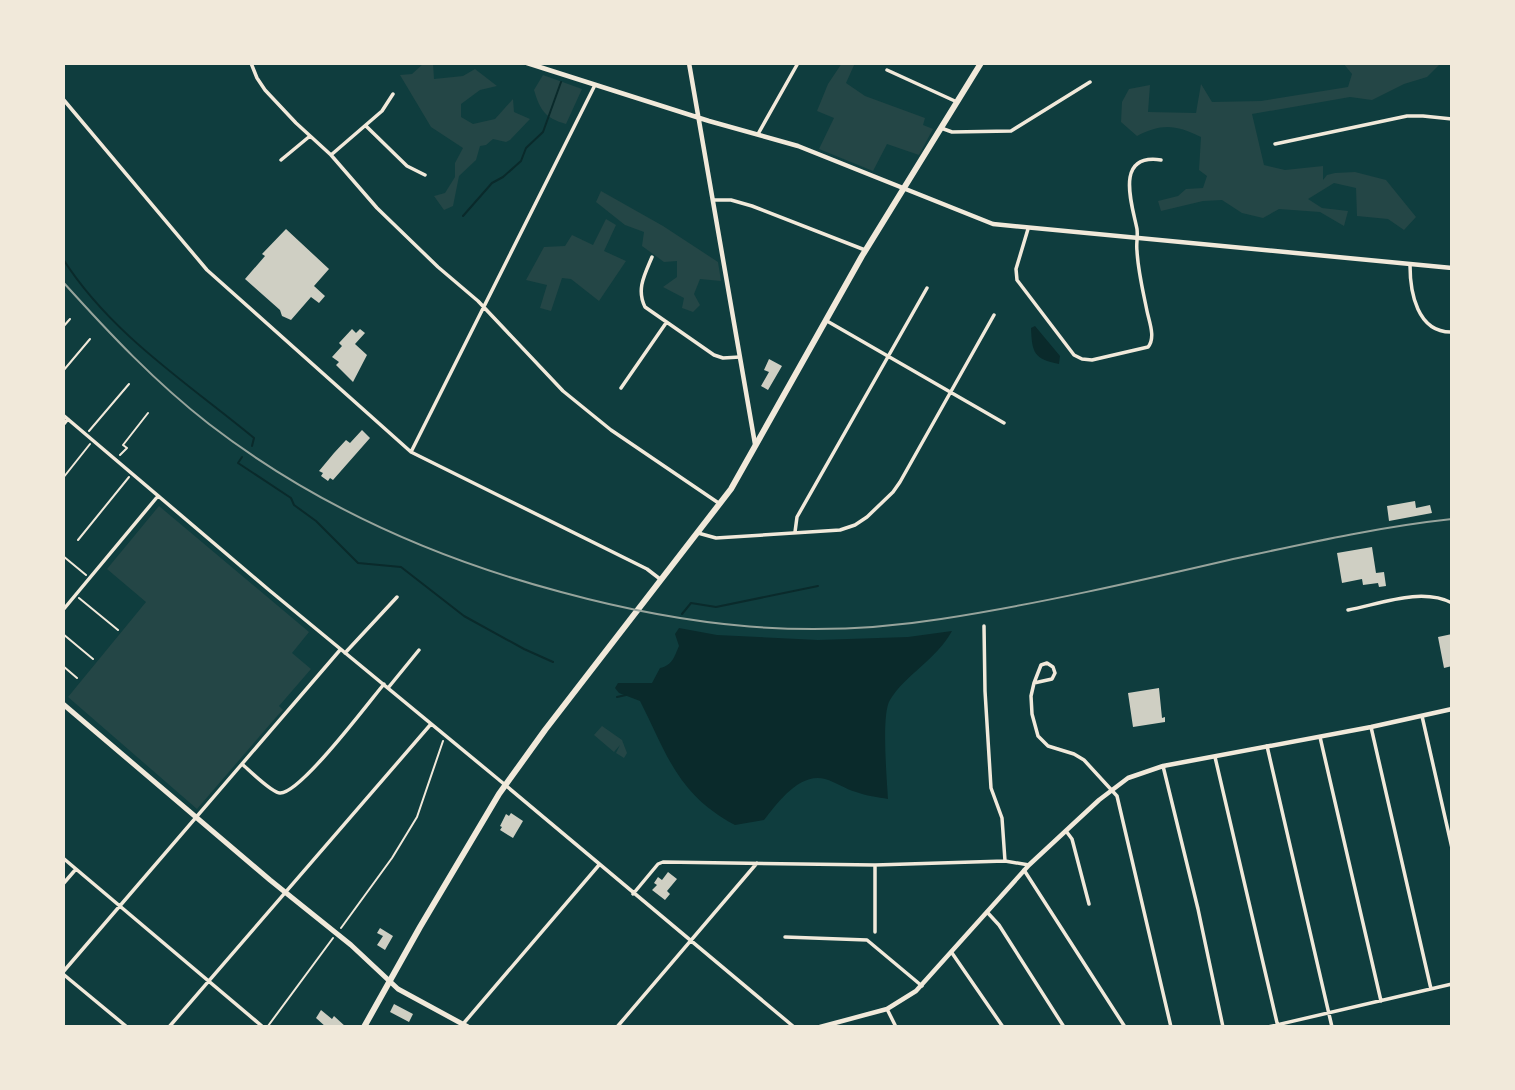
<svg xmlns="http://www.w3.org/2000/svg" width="1515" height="1090" viewBox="0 0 1515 1090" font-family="Rubik,sans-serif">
<rect width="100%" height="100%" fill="#0f3d3e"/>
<path fill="#244646" d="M424,63h9l1,16 29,-3 12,-7 22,17 -17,4 -19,14v13l12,7 22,-5 18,-20 1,13 16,7 -20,21 -4,2 -13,-3 -7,6 -6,1 -4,14 -17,16 -6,30 -9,4 -10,-14 11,-3 10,-16v-14l8,-15 -32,-21 -31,-52 12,-1z
M842,63h13l-9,20 19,13 60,22 -2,7 10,4 -14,26 -32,-11 -14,27 -54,-22 15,-31 -17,-7 11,-27z
M1343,63h98l-14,14 -23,7 -32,16 -22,-3 -98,17 12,51 21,5 38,-4v14l4,-5 8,-2 20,-1 31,8 30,37 -12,13 -16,-11 -31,-3 -1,-28 -22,-5 -26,16 14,9 26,3 -4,15 -24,-14 -41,-3 -16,9 -21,-5 -20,-13 -19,1 -42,10 -3,-10 20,-5 8,-7 17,-1 4,-12 -8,-6 2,-33c-25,-12 -39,-14 -64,-1l-16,-14 1,-20 7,-13 21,-4 -2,27 48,1 5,-29 11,18 49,-1 87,-14 4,-13z
M543,75l39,14 -16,35c-21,-6 -26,-14 -32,-34z
M601,191l62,35 55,36 3,19 -21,-2 -6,15 6,11 -7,7 -11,-4 2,-10 -21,-11 14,-10v-16l-13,1 -22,-16 2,-14 -19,-7 -29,-23z
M606,219l10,6 -12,26 22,10 -27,40 -28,-22 -9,-1 -11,33 -11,-3 7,-23 -21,-5 18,-33 21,-1 7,-11 21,10z
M159,506l150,126 -17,21 19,16 -32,37 4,4 -5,5 -81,94 -129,-112 78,-95 -39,-33z
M602,726l20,14 5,13 -3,5 -8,-5 4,-8 -6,7 -20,-17z"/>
<path fill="#0a2a2b" d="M1035,326l25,30 -1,8c-25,-5 -27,-11 -28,-36z
M679,628l38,7 101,5 90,-3 44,-6c-16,29 -47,44 -62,69 -9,14 -3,80 -2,99 -10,-2 -22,-3 -32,-7 -11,-3 -20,-10 -31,-13 -26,-7 -48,25 -61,41l-29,5c-58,-31 -68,-71 -95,-124l-21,-8 -4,-5 3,-5h34l8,-15c13,-3 14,-11 19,-22l-4,-12z"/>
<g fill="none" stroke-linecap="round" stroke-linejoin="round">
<path stroke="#0a2a2b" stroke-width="2" d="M463,216l29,-33 11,-6 18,-16 5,-13 17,-16 18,-50
M63,259c48,75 123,123 191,179l-2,8
M242,457l-4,6 53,35 3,7 22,16 42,42 43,4 63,49 60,33 29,13
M682,614l9,-11 25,4 102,-21
M617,697l9,-2"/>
</g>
<path fill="#cfcfc3" d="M286,229l43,40 -15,17 11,10 -6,7 -8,-6 -20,23 -9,-4 -2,-6 -35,-31 20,-23 -3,-2z
M352,329l4,4 4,-4 5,4 -10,11 12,11 -14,27 -17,-17 3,-3 -7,-5 10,-11 -3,-3z
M769,359l13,7 -14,24 -7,-4 8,-14 -5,-2z
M362,430l8,8 -37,42 -3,-2 -2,3 -7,-5 2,-3 -4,-2 15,-18 12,-13 4,3z
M1415,501l1,7 14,-3 2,8 -43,8 -2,-15z
M1372,547l4,26 8,-1 2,14 -7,1 -1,-4 -15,2 -1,-6 -20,4 -5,-30z
M1452,634v32l-8,2 -6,-31z
M1159,688l3,30 3,-1v5l-32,5 -5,-34z
M511,813l12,8 -10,17 -13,-8 2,-3 -2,-1 6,-12 3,2z
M668,872l9,7 -10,12 3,3 -5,6 -13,-10 5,-5 -3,-2 4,-6 4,3z
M380,928l13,8 -8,14 -8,-5 6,-9 -6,-3z
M394,1004l19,10 -4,8 -19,-10z
M321,1010l11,9 2,-3 12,11h-20l-10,-9z"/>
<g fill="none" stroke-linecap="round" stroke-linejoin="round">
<path stroke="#f1e9da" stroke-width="2" d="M63,327l7,-8
M63,371l27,-32
M89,431l40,-47
M120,455l7,-7 -4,-3 25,-32
M63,478l27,-34
M78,540l51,-63
M63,556l23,19
M79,598l39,32
M63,634l30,25
M63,666l14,12
M341,928l51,-70 25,-41 26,-76
M268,1026l65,-88"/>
<path stroke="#f1e9da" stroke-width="3.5" d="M251,63l6,15 8,12 31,33 35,32 46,53 61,59 40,34 85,90 48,39 109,74
M887,70l70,32
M595,85l-184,367 236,117 13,10
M63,99l144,171 204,182
M366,126l41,40 18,9
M941,128l11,4 59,-1 79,-49
M758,134l40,-71
M1275,144l132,-28h16l29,3
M331,155l51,-44 11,-17
M281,160l29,-24
M714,200h17l21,6 113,44
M1028,229l-12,40 1,11 57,75 8,4 10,1 56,-13c8,-9 1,-26 -1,-36 -4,-20 -9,-40 -10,-60 -1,-7 1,-14 0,-22 -5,-25 -23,-76 24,-69
M652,257c-7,17 -16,32 -7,50l69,48 9,3 17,-1
M1410,265c0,27 7,68 42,67
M827,321l177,102
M621,388l45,-65
M63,415l206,175 229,189 296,248
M63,425l5,-6
M795,532l2,-15 130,-229
M698,533l18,5 124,-8 15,-5 12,-8 26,-25 7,-10 94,-167
M63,610l95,-114
M1348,610c32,-6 73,-23 104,-7
M984,626l1,65 6,97 11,30 3,43
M345,653l52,-56
M1034,683l7,-18 6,-2 6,4 2,6 -3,6 -18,4 -3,13 1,18 6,22 10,10 26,8 10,6 33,36 54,231
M388,688l31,-38
M1422,716l30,132
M1371,727l60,262
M1320,737l61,264
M1267,746l65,281
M1215,757l63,270
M242,764c7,6 30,29 38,29 20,1 89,-91 104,-109
M1163,766l35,143 25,118
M1066,831l6,8 17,65
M63,858l200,169
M875,865v67
M1024,870l101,157
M63,884l13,-15
M633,894l25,-30 5,-2 212,3 130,-4 24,4
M987,912l12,13 65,102
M785,937l82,3 55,46
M952,953l51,74
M63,972l277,-322
M63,974l64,53
M887,1009l9,18
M463,1024l136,-159
M169,1027l262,-303
M617,1027l140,-164
M1268,1027l184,-43"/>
<path stroke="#f1e9da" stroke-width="4.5" d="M527,63l182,58 89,25 195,78 459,44
M689,63l66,381
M820,1027l67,-18 29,-18 113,-126 70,-65 29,-22 35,-12 208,-39 81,-18"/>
<path stroke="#f1e9da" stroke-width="5" d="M63,704l207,176 81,65 47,44 70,38"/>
<path stroke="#f1e9da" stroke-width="6" d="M364,1027l56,-100 79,-133 46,-64 186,-241 131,-233 119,-193"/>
<path stroke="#97a49c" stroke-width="2" d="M63,282c46,51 92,100 146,142 105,81 224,134 352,168 129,35 247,48 380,27 97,-15 193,-37 288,-59 74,-16 148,-33 223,-41"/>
</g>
<rect width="1515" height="1090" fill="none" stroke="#f1e9da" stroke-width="130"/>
</svg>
